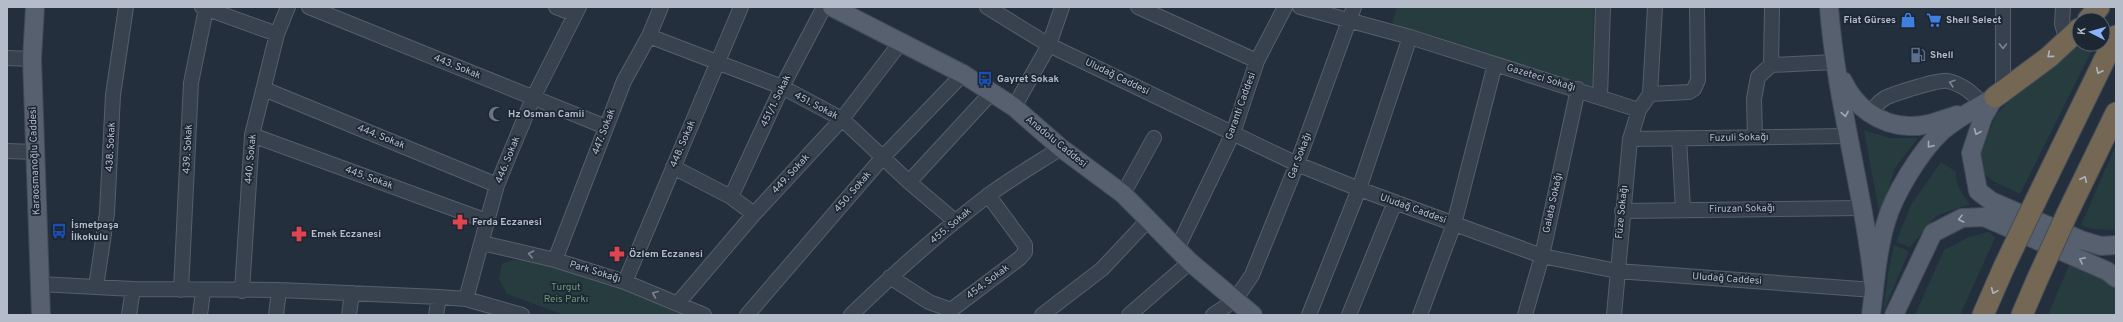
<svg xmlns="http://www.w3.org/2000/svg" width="2123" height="322" viewBox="0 0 2123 322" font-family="Overpass,sans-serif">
<rect width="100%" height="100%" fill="#242f3e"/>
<path fill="#263c3f" d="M1397,7h197l-2,81 -200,-63z
M2079,38v6h16l-75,150 -27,-13 -11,-9 -3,-13 8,-23 9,-21 20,-22z
M1864,130l25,8h29l-23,30 -15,49z
M2116,145v85l-25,-1 -10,-4z
M1941,162l15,10c-2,11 7,24 14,32l-34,12 -26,31 -14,-5 15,-37z
M1989,232l6,6 -35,77h-45l29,-65 25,-13z
M1894,245l15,6 -26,62 5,-39z
M2072,258l44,28v29h-68z
M532,259l90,29 60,27h-118l-57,-21 -8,-15 3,-15 11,-4z"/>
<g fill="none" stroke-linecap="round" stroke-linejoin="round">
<g stroke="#565f6c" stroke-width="16">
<path id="minor" d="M202,7l75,27
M309,7l297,120
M556,7l18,7
M987,7l62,38 248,119 62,25 183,67 75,15 257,19
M1138,7l119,54
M1300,7l110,30 229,73 11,-16 39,-2 5,-3 4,-9 -1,-73
M2003,7v85
M2063,7l-1,17 5,17
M649,36l133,51 60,32 67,63 46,39
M7,58l25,1
M1771,65l1,-58
M264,89l233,96
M1650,94l5,-87
M1600,97l3,-90
M1014,107l35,-62 13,-38
M1871,115c2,-7 8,-13 14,-17 8,-4 54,-19 63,-17 16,4 24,12 35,23
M252,135l235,86
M1755,137l-1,-38 4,-22 13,-12 64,-3
M1679,138l4,72
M1630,139l219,-3
M7,151l28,1
M673,167l58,30 23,17
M909,182l83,-90
M1123,194l31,-56
M731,197l51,-110 42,-80
M1622,211l240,-3
M482,243l73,17 70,22 79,33
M1177,249l56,-116 24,-72 28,-54
M555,260l69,-179 25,-45 12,-29
M890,277l39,25 22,8 69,-52 5,-6v-7l-37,-50
M625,282l116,-275
M40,284l93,5 146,1 160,7 27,2 56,16
M96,287l11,-74 6,-118 13,-88
M181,290l10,-207 15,-74
M242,291l10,-156 25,-101 11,-27
M466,299l31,-114 36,-87 46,-91
M678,303l76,-89 88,-95 59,-77
M129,315l4,-26
M200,315l3,-24
M276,315l3,-25
M349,315l3,-22
M436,315l3,-18
M747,315l136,-158 80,-83
M851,315c43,-42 88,-82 135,-118 24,-18 50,-33 75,-49
M1042,315l60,-46 47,-50
M1129,315l61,-53
M1213,315l22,-15 17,-25 45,-111 57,-157
M1309,315l50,-126 51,-152
M1349,315l46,-113
M1420,315l34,-91 41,-160
M1525,315l17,-59 36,-167
M1614,315l16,-176 9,-29"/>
</g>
<g stroke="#414a57" stroke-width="20">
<path id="major" d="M35,7l-3,52 9,256
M832,7l131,67 51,33 47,41 62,46 67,68 63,53
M1829,7c7,95 36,188 45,283
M1843,81c12,26 36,44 66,45 16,1 33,-6 48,-11
M1994,98l-11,19 -12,36 7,38 13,10 90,39 20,6 15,-1
M1871,315c4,-31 6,-63 15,-93 8,-28 34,-70 55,-90 16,-14 35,-24 54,-35
M1894,315l39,-82 29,-15 22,-1 123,54 9,7"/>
</g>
<g stroke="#434c59" stroke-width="23">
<path id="highway" d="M2088,20l11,-13
M1995,97l54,-40 30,-28
M2036,200l80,-164
M2067,214l49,-101
M1983,315l21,-48
M2022,315l15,-35"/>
</g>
<use href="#minor" stroke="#38414e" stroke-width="14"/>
<use href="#major" stroke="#56606e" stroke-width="18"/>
<use href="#highway" stroke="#746855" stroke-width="21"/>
<g stroke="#434c59" stroke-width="23" stroke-linecap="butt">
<path id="highway-bridge" d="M2004,267l32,-67
M2037,280l30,-66"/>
</g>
<use href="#highway-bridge" stroke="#746855" stroke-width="21"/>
</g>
<defs><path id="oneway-chevron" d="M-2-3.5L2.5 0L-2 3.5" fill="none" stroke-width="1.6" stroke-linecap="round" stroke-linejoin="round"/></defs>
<g stroke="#7c8592">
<use href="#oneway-chevron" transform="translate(2003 46) rotate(90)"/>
<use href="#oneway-chevron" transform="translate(1952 83) rotate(-163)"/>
<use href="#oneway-chevron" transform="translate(531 254) rotate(-167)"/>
<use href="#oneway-chevron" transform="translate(655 294) rotate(-158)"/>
</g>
<g stroke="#aeb4bd">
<use href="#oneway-chevron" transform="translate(2050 55) rotate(140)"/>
<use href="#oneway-chevron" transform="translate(2099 71) rotate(116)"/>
<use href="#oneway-chevron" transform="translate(2084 179) rotate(-65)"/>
<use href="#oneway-chevron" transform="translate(1994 291) rotate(114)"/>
</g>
<g stroke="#a1aab7">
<use href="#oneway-chevron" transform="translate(1845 114) rotate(80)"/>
<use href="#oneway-chevron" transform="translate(1977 132) rotate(112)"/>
<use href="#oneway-chevron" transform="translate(1930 145) rotate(129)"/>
<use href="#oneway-chevron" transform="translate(1961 219) rotate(166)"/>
<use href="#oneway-chevron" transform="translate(2082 260) rotate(-155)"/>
</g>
<defs>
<g id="shop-bare" transform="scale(1.2)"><path d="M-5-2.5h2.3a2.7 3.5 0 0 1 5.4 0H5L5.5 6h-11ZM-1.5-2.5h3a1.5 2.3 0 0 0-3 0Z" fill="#3f7fe0" stroke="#1d2633" stroke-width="2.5" paint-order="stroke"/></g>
<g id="supermarket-bare" transform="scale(1.2)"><path d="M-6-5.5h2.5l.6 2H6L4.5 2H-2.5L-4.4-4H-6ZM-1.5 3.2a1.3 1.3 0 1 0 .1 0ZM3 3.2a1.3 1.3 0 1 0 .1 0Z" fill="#3f7fe0" stroke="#1d2633" stroke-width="2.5" paint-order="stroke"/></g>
<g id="fuel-bare" transform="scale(1.2)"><path d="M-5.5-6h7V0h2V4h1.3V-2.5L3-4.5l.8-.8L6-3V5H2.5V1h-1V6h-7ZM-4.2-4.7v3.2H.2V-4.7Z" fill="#5c6f8a" stroke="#1d2633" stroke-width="2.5" paint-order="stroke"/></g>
<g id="bus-bare" transform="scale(1.2)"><path d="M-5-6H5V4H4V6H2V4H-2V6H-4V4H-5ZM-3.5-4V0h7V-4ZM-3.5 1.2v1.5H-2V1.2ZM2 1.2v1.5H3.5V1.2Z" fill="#1a4fb4" stroke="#1d2633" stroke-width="2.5" paint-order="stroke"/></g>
<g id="mosque-bare" transform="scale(1.2)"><path d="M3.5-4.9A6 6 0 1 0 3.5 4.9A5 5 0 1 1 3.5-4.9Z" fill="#6b7280" stroke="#1d2633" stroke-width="2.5" paint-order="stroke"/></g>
<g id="pharmacy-bare" transform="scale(1.2)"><path d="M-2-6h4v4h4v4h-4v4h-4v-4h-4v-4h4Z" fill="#e0444e" stroke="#1d2633" stroke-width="2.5" paint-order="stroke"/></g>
</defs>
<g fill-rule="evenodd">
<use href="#shop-bare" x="1908" y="20"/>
<use href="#supermarket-bare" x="1934" y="20"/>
<use href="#fuel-bare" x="1918" y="55"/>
<use href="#bus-bare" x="985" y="79"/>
<use href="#mosque-bare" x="496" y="114"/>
<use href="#pharmacy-bare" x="460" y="222"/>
<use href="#bus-bare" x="59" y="231"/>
<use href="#pharmacy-bare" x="299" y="234"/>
<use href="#pharmacy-bare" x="617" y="254"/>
</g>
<g text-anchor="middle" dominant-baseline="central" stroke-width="3.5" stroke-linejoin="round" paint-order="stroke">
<g font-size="10" font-weight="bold" fill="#b4bcc9" stroke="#1d2633" text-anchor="start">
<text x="1896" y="20" text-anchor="end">Fiat Gürses</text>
<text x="1946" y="20">Shell Select</text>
<text x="1930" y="55">Shell</text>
<text x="997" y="79">Gayret Sokak</text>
<text x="508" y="114">Hz Osman Camii</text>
<text x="472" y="222">Ferda Eczanesi</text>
<text x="71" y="225">İsmetpaşa<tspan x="71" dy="12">İlkokulu</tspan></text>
<text x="311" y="234">Emek Eczanesi</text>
<text x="629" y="254">Özlem Eczanesi</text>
</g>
<g font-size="10" fill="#b4bcc9" stroke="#1d2633">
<text transform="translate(457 67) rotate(22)">443. Sokak</text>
<text transform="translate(1117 77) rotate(26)">Uludağ Caddesi</text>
<text transform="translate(1541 78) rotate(17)">Gazeteci Sokağı</text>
<text transform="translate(776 101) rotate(-64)">451/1. Sokak</text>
<text transform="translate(816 106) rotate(28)">451. Sokak</text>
<text transform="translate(1241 106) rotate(-70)">Garanti Caddesi</text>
<text transform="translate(604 132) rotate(-69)">447. Sokak</text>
<text transform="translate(381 137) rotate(22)">444. Sokak</text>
<text transform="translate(1739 138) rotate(-1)">Fuzuli Sokağı</text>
<text transform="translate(1056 142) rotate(39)">Anadolu Caddesi</text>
<text transform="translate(683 144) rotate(-67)">448. Sokak</text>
<text transform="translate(111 147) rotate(-87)">438. Sokak</text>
<text transform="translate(188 149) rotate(-87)">439. Sokak</text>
<text transform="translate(1300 156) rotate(-69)">Gar Sokağı</text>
<text transform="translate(251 159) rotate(-85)">440. Sokak</text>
<text transform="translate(508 160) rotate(-68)">446. Sokak</text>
<text transform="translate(35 161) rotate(-92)">Karaosmanoğlu Caddesi</text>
<text transform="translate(791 174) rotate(-47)">449. Sokak</text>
<text transform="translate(369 178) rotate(20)">445. Sokak</text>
<text transform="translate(853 192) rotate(-49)">450. Sokak</text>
<text transform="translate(1553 203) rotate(-78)">Galata Sokağı</text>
<text transform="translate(1413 209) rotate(20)">Uludağ Caddesi</text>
<text transform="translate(1742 209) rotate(-1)">Firuzan Sokağı</text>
<text transform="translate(1622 212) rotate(-84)">Füze Sokağı</text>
<text transform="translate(951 226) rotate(-40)">455. Sokak</text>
<text transform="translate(595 272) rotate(17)">Park Sokağı</text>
<text transform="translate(1727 279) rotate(4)">Uludağ Caddesi</text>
<text transform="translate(988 282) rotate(-37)">454. Sokak</text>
</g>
<g font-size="10" fill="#6b9a76" stroke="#1d2633">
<text x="566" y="287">Turgut<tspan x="566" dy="12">Reis Parkı</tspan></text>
</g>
</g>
<rect width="2123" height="322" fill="none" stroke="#b4bcc9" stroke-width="16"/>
<g transform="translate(2091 32) rotate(276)"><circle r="19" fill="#1d2633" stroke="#59626f"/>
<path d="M0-3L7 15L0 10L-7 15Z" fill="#8ab4f8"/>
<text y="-6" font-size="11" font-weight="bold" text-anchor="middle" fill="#b4bcc9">K</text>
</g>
</svg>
